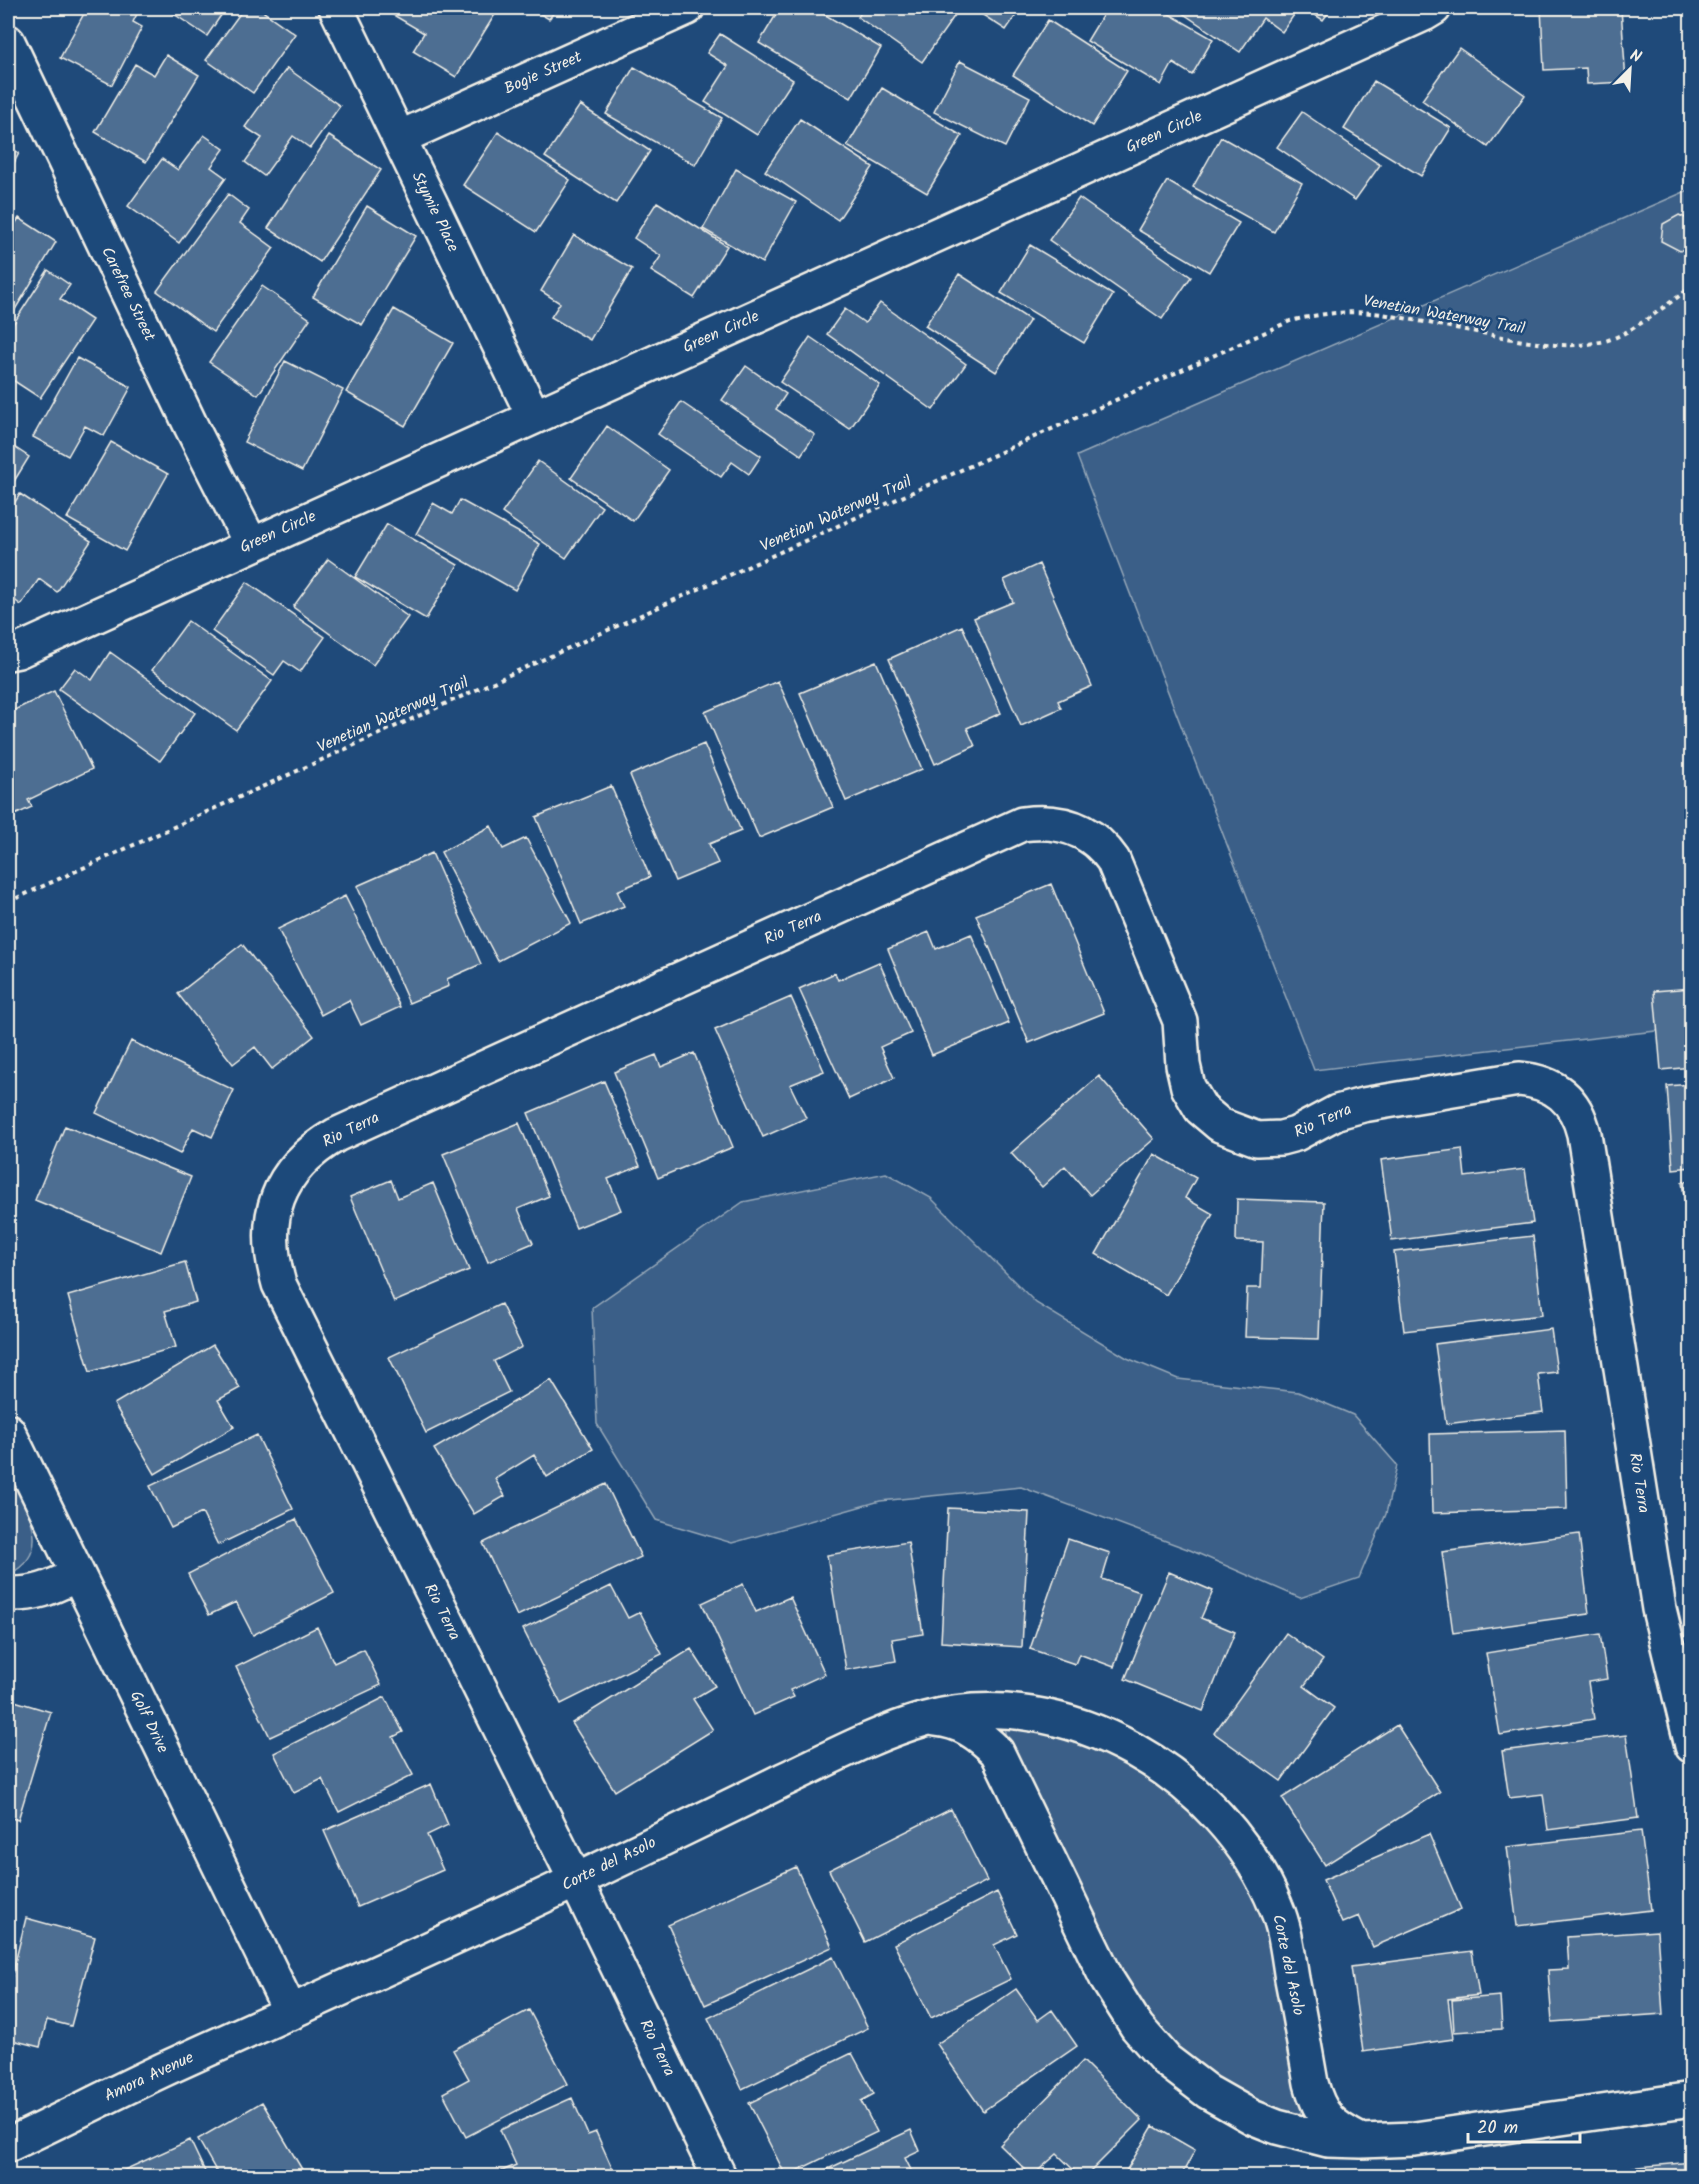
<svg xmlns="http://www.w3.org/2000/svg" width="1699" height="2184" viewBox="0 0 1699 2184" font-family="Kalam,sans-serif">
<rect width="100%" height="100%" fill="#1f4a7a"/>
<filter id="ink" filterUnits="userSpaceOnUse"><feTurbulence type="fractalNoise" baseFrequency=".0167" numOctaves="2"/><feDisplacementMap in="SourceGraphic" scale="12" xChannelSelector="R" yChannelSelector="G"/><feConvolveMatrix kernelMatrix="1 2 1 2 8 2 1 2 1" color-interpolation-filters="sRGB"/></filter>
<g filter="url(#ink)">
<path fill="#3a5f88" stroke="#97a8b8" stroke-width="1.5" d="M1691,189v838l-377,43 -237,-614z
M886,1173l45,25 105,105 91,55 51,21 120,13 55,23 44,50 -11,49 -27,64 -59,20 -110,-48 -169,-63 -141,14 -148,42 -76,-23 -59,-96 -5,-116 151,-106z
M8,1472c17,35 49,79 0,103z
M1005,1727l50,1 93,42 77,73 41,80 11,42 24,146 -3,6 -5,2 -87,-41 -37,-34 -43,-58 -121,-249z"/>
<path fill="#4d6e92" stroke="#f4f1e8" stroke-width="1.5" d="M87,8h12l8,4 2,-4h31l-7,14 9,5 -30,58 -52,-27z
M165,8h61l-19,28z
M244,8h23l-3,4 31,22 -42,59 -47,-33z
M394,8h105l-43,69 -43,-26 11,-18 -34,-20z
M530,8h27l-8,11z
M780,8h34l67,40 -30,50 -92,-55z
M864,8h96l-38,54 -64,-45z
M972,8h49l-15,22z
M1107,8h52l54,31 -21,36 -19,-12 -12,22 -74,-44z
M1175,8h114l7,4 -14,20 -19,-14 -23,34z
M1304,8h28l-9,12z
M1541,8h80l5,74 -39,2 -1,-16 -42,2z
M1048,20l79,51 -35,55 -79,-51z
M720,34l73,46 -36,55 -52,-33 23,-36 -21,-13z
M1459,48l66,47 -37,52 -66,-47z
M166,55l33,20 -53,87 -51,-30 40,-68 19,11z
M960,61l70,36 -25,50 -71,-35z
M634,67l88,51 -27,47 -89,-51z
M287,68l53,38 -30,42 -17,-12 -29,40 -19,-14 17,-24 -17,-11z
M1374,81l77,47 -30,48 -77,-47z
M882,88l80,48 -35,57 -80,-47z
M580,105l70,46 -34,52 -71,-46z
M1302,112l78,53 -25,35 -78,-53z
M800,119l73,48 -35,53 -73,-49z
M498,132l72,48 -34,52 -73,-47z
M204,135l20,14 -13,18 15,11 -47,65 -51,-37 34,-47 16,11z
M329,136l52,34 -61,92 -52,-34z
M1221,137l81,46 -28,49 -81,-45z
M8,146l11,7 -11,22z
M736,169l60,33 -34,61 -59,-34z
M1167,181l72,42 -30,49 -71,-42z
M228,194l21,16 -9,13 34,25 -61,84 -56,-41z
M1079,198l112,79 -29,42 -113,-79z
M657,202l70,44 -33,52 -43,-27 10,-15 -27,-18z
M367,206l49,30 -54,89 -49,-28z
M1679,215l13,6v22l-12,8 -19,-10 2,-17z
M19,218l37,24 -43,71 -5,-4v-74z
M574,235l58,34 -42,71 -39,-23 9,-14 -19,-12z
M1030,245l83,50 -29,48 -83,-50z
M48,270l22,15 -10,14 32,21 -52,78 -32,-21v-45z
M959,274l71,46 -34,52 -71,-46z
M262,286l48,33 -52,76 -49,-33z
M880,303l86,61 -33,46 -106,-76 18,-25 20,14z
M394,309l59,34 -48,83 -59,-34z
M810,337l70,48 -30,44 -70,-47z
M77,358l54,29 -27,49 -19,-10 -17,30 -35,-19z
M285,361l58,29 -41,81 -58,-29z
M746,366l40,28 -10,15 39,26 -14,20 -79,-55z
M681,402l80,54 -12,18 -17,-12 -11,15 -63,-43z
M607,426l62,44 -36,51 -62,-43z
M111,442l57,32 -43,77 -58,-33z
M8,443l21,14 -21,34z
M538,461l64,46 -36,51 -64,-45z
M20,494l71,47 -34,51 -18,-13 -18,26 -13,-10v-82z
M460,500l80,44 -25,46 -99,-56 17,-31 19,11z
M387,524l71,41 -32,54 -71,-42z
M328,559l80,58 -35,48 -80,-58z
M1039,564l53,122 -34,15 3,7 -40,18 -47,-108 39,-16 -9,-22z
M247,582l78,55 -25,35 -16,-11 -10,14 -62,-44z
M188,621l84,60 -36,49 -84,-60z
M962,626l39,87 -34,15 8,18 -40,18 -46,-105z
M110,652l85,61 -35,48 -101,-72 16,-21 17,12z
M876,661l46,108 -76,32 -46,-108z
M778,681l55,126 -74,31 -54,-126z
M54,691l38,78 -64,31 4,7 -24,11v-105z
M704,744l37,87 -32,13 9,19 -43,18 -45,-106z
M611,786l39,91 -33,14 7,15 -43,18 -45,-107z
M491,826l12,23 23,-11 45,85 -73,38 -57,-109z
M432,853l49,111 -34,15 2,7 -40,17 -52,-117z
M1051,884l53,129 -75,30 -53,-128z
M345,896l55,111 -39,18 -12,-25 -28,15 -43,-86z
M929,932l7,17 35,-15 38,89 -77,32 -44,-106z
M242,944l72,92 -42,33 -17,-22 -22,17 -55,-70z
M879,962l32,71 -31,14 14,31 -45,21 -50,-110 36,-16 3,7z
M1692,988v79l-31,3 -7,-79z
M791,997l33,74 -34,14 16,33 -43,19 -48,-107z
M131,1041l103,49 -22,47 -19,-9 -13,26 -84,-41z
M694,1053l39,94 -75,31 -44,-106 42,-17 5,12z
M1099,1076l55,63 -64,56 -25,-29 -23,21 -31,-34z
M604,1081l36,85 -32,13 13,31 -45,18 -48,-115z
M1692,1084v83l-19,2 -6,-83z
M519,1123l30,73 -31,13 15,34 -45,19 -45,-108z
M65,1126l126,51 -30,75 -126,-52z
M1462,1149l3,28 60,-8 8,54 -141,18 -11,-81z
M1154,1154l42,24 -11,20 28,16 -47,81 -70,-41z
M391,1180l7,18 35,-15 36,87 -75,32 -44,-105z
M1692,1181v70l-10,-69z
M1237,1199l87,3 -5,137 -74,-2 2,-49h14l2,-46 -27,-1z
M1533,1236l9,79 -138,16 -10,-79z
M185,1262l11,40 -31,9 11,36 -86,25 -22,-76z
M501,1304l21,43 -28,14 15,31 -83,41 -37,-76z
M1551,1329l6,43 -19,2 5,38 -97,12 -11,-80z
M213,1345l27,43 -22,12 16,27 -79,47 -41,-70z
M551,1380l42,69 -46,28 -13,-22 -39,24 10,17 -31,18 -40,-65z
M1565,1430l2,79 -135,4 -2,-79z
M257,1435l36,74 -75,36 -16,-32 -31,15 -21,-42z
M606,1484l35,73 -124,59 -34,-73z
M948,1508l81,4 -7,135 -81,-5z
M296,1519l38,74 -81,42 -17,-33 -27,13 -21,-41z
M1579,1534l10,80 -136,19 -11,-81z
M1068,1539l42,14 -8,26 38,13 -26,75 -35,-13 -4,10 -45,-15z
M908,1542l15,92 -31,5 4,22 -50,9 -19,-115z
M1169,1572l44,19 -12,27 34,14 -32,79 -78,-32z
M743,1584l13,28 34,-15 35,77 -35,16 4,7 -41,18 -51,-112z
M611,1586l17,32 12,-6 22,42 -101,50 -38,-75z
M317,1627l17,36 30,-14 17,36 -111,52 -34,-70z
M1286,1633l37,27 -19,26 30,22 -53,73 -67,-48z
M1600,1634l7,45 -19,3 6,37 -94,16 -14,-82z
M691,1649l24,37 -22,13 20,31 -98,61 -43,-68z
M385,1697l18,35 -10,5 20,38 -74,37 -17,-33 -28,14 -20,-40z
M8,1699l43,13 -33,108 -10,-3z
M1397,1725l43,67 -115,73 -43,-67z
M1626,1735l12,83 -90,12 -5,-36 -34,4 -7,-47z
M431,1784l17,41 -21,10 16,35 -85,37 -34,-76z
M951,1809l36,72 -122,61 -36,-72z
M1641,1831l10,79 -134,16 -10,-79z
M1429,1834l32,75 -88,38 -14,-31 -17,7 -19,-43z
M796,1867l36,80 -127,58 -37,-80z
M997,1892l20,42 -23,11 17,34 -80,39 -37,-74z
M26,1918l69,19 -24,89 -24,-6 -7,27 -32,-8v-48z
M1657,1931l6,83 -111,8 -4,-52 21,-1 -2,-32z
M1472,1951l7,44 -31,4 5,40 -90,13 -12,-85z
M833,1957l35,71 -126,61 -34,-71z
M1016,1989l22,31 14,-10 25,36 -94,65 -46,-67z
M1500,1996l2,33 -48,3 -2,-32z
M529,2010l39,74 -102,53 -23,-44 26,-14 -16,-29z
M852,2053l22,41 -13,7 16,31 -91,44 -37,-73z
M1083,2061l59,59 -56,56h-6l-23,-22 -25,22 -32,-31z
M572,2098l16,37 8,-3 17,38 -14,6h-109l26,-11 -16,-35z
M262,2102l44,74h-87l-21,-37z
M1153,2126l42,24 -14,26h-58z
M911,2130l9,21 -15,7 9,18h-101z
M190,2140l17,36h-82l-3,-5z
M1692,2162v14h-128l-1,-2z"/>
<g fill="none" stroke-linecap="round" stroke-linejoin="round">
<g stroke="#f4f1e8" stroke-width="38">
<path id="minor" d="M336,8l198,409
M8,42l183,384 60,118
M399,138l288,-130
M8,653l10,-2 1406,-637 10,-6
M8,1431l283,582
M8,1594c29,1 44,-7 69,-19
M936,1719c25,2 43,15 61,33l111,229 29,46 29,33 42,32 44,25 25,10 51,13 33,1 54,-2 277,-40
M8,2145c54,-25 107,-53 161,-78 136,-62 273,-123 408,-187 69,-33 138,-66 206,-100 47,-22 93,-47 142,-61 141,-38 298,57 351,188 10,23 12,48 16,72 7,35 13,70 19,104 9,33 20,43 50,58
M719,2176l-143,-295 -297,-597c-19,-66 -3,-114 57,-149l686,-311c37,-5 69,4 91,36l67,161 3,44 5,22 13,22 19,16 37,14 24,-1 15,-4 41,-22 26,-7 156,-26c36,3 57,21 65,55l75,475 33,137"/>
</g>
<path stroke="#f4f1e8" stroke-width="4" stroke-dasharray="4.5 4.5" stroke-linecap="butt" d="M8,902l1282,-581c33,-8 58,-11 92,-7 33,6 66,13 100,19 40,8 82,18 123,8 27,-7 63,-38 87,-54"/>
<use href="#minor" stroke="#1f4a7a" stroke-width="33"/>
</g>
</g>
<g text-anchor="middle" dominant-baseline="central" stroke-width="5" stroke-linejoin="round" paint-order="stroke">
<g font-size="16" fill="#f4f1e8" stroke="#1f4a7a">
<text transform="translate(543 73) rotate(-24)">Bogie Street</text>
<text transform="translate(1164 132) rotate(-24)">Green Circle</text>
<text transform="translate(435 212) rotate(64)">Stymie Place</text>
<text transform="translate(128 294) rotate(64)">Carefree Street</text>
<text transform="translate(1444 315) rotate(10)">Venetian Waterway Trail</text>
<text transform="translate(721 332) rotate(-24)">Green Circle</text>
<text transform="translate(836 514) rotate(-24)">Venetian Waterway Trail</text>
<text transform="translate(278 532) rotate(-24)">Green Circle</text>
<text transform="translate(393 715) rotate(-24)">Venetian Waterway Trail</text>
<text transform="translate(793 928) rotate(-24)">Rio Terra</text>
<text transform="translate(1323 1121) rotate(-24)">Rio Terra</text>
<text transform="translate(351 1130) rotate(-26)">Rio Terra</text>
<text transform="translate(1639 1483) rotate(81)">Rio Terra</text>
<text transform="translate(442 1612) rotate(63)">Rio Terra</text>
<text transform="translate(149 1722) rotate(64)">Golf Drive</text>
<text transform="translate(609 1864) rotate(-26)">Corte del Asolo</text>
<text transform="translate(1288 1965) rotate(78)">Corte del Asolo</text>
<text transform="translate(657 2048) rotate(64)">Rio Terra</text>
<text transform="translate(149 2077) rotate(-25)">Amora Avenue</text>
</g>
</g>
<rect width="1699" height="2184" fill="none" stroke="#1f4a7a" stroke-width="30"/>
<rect x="15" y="15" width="1669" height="2154" fill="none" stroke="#f4f1e8" stroke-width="2" filter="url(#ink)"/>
<g transform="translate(1630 69) rotate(24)" stroke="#1f4a7a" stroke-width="4.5" paint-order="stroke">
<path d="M0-4.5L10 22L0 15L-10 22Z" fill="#f4f1e8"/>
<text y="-9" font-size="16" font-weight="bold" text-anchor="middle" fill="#f4f1e8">N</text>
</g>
<path d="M1468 2133v9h112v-9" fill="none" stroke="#f4f1e8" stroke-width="3"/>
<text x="1477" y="2133" font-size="18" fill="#f4f1e8" stroke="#1f4a7a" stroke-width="4.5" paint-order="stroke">20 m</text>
</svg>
